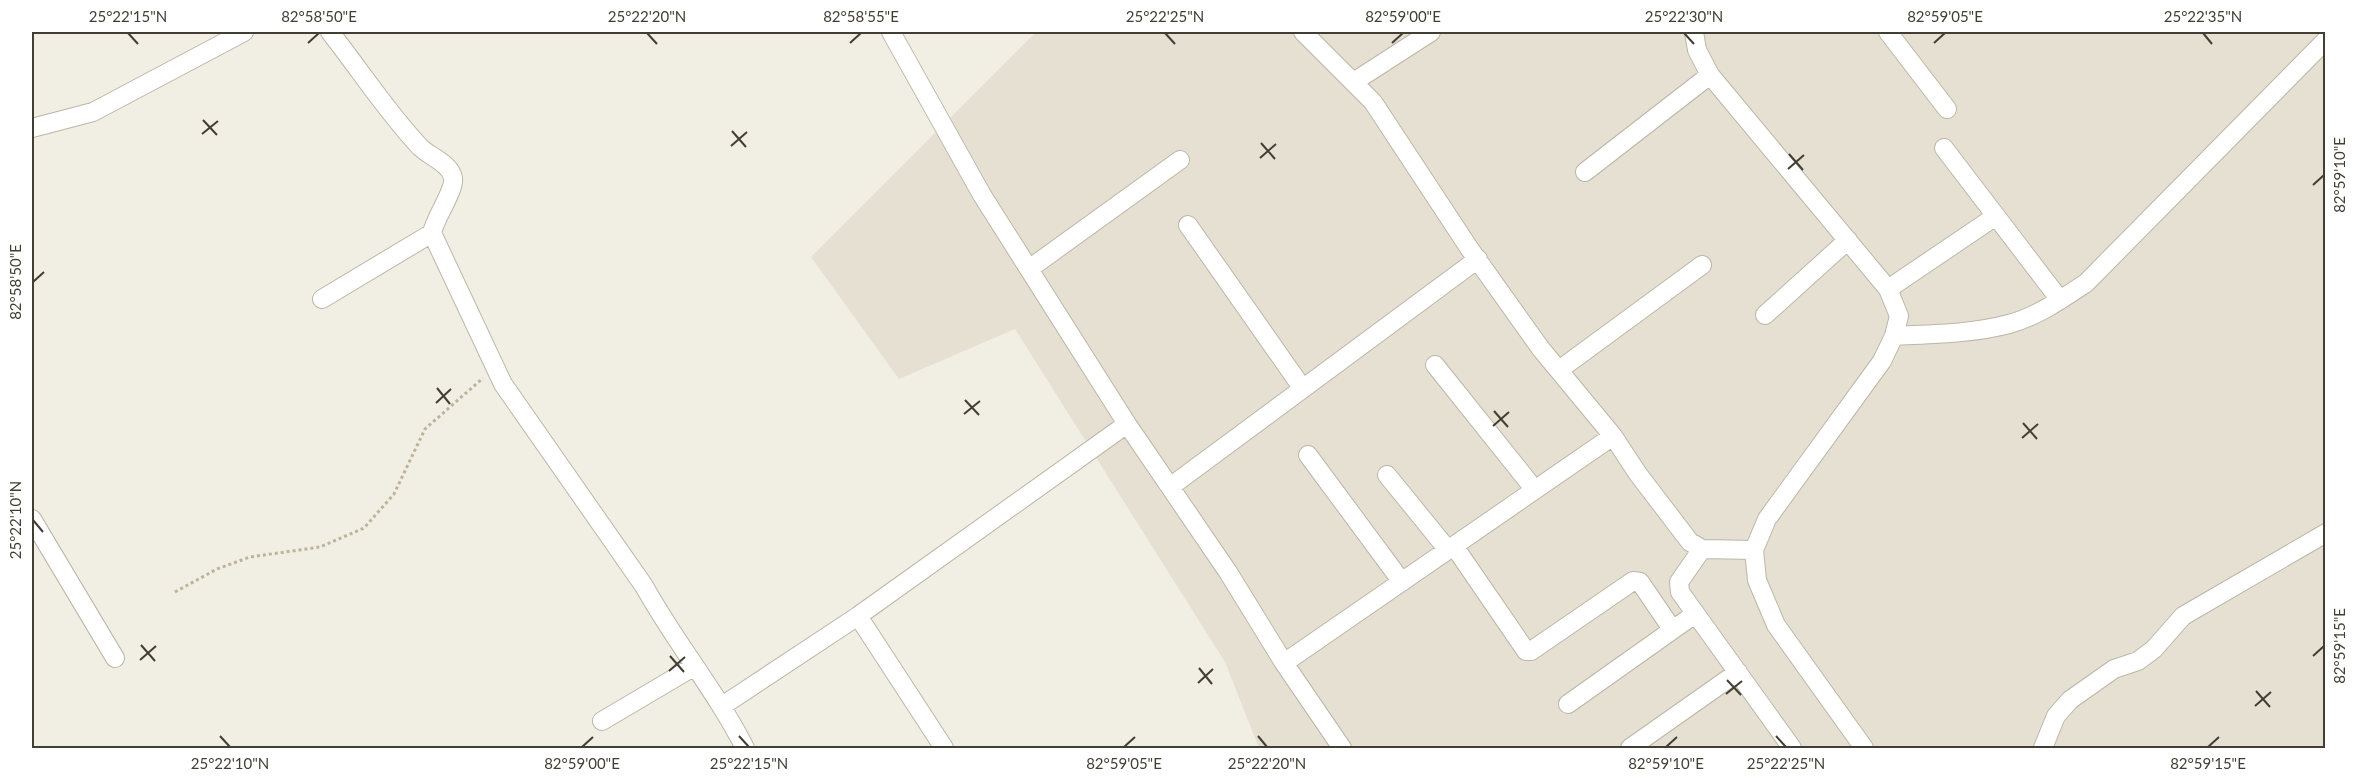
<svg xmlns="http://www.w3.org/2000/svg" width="2357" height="780" viewBox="0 0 2357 780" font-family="Lato,sans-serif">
<rect width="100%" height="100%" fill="#f1eee4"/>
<path fill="#e5e0d2" d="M1036,32h1289v716h-1066l-34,-86 -210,-333 -116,50 -88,-122z"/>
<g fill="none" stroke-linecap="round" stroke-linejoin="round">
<g stroke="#bcb6a7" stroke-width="20">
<path id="minor" d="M330,32c30,38 57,80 90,115 10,10 30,16 33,31 2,12 -18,40 -21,55l71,151 141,202c31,56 72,105 101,162
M891,32l91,163 145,229 101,148 56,91 58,85
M1303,32l70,70 96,146 72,101 72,87 25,38 52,68 12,7 52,1
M1694,32l3,18 13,25 178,214 11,27 -5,20 -12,25 -115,158 -13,31 3,30 19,45 88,123
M1888,32l59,77
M1355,81l76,-49
M32,128l61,-16 151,-80
M1944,148l116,152
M1585,172l125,-97
M1188,225l115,164
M1029,269l151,-109
M1888,289l108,-73
M322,299l110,-66
M1765,315l83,-75
M1894,336c38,-2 77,-2 115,-12 27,-7 53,-25 77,-41l240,-243
M1435,365l100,125
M1559,370l143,-105
M1308,455l94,127
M1387,475l61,75
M1170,487l308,-228
M32,519l83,139
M1454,546l72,105h5l102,-70 7,1 32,47
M1702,549l-23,33 1,10 112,156
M858,616l86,132
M1284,663l329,-227
M1568,704l127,-90
M722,706l136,-90 269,-192
M602,721l93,-55
M1630,748l108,-76
M2043,748l13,-32 14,-16 44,-31 24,-8 16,-12 29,-33 143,-83"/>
</g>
<path stroke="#bdb399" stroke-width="3" stroke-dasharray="3 3" stroke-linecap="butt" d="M175,592l42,-23 33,-12 70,-10 44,-19 30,-34 31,-65 58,-51"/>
<use href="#minor" stroke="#fff" stroke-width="18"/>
</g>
<path fill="none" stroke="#423e34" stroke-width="2" d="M128,33l10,11M647,33l10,11M1165,33l10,11M1684,33l10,11M2203,33l9,11M308,43l11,-10M850,43l11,-10M1392,43l11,-10M1934,43l11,-10M203,120l14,15M732,131l14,16M202,134l16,-13M1261,143l14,16M731,146l16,-14M1789,154l14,16M1260,158l16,-14M1788,169l16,-14M2313,185l11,-10M33,282l11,-10M437,388l13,16M965,400l14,15M436,403l15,-14M1494,411l14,16M964,414l16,-13M2023,423l14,16M1493,426l16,-14M2022,438l16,-14M33,520l10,12M141,645l14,16M670,656l14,16M2313,656l11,-10M140,660l16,-14M1199,668l13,16M669,671l16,-14M1727,680l14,15M1198,683l15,-14M2256,691l14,16M1726,694l16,-13M2255,706l16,-14M220,736l10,11M739,736l10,11M1258,736l9,11M1776,736l10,11M582,747l11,-10M1124,747l11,-10M1666,747l11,-10M2208,747l11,-10"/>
<rect width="2357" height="780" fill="none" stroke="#ffffff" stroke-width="66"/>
<rect x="33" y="33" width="2291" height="714" fill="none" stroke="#423e34" stroke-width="2"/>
<g font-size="15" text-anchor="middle" fill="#423e34">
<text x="128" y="22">25°22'15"N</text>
<text x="319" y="22">82°58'50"E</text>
<text x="647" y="22">25°22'20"N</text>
<text x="861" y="22">82°58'55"E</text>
<text x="1165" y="22">25°22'25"N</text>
<text x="1403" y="22">82°59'00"E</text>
<text x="1684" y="22">25°22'30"N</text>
<text x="1945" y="22">82°59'05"E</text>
<text x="2203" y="22">25°22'35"N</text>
<text transform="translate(2340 175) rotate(-90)" y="5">82°59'10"E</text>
<text transform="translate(16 282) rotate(-90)" y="5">82°58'50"E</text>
<text transform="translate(16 520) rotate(-90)" y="5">25°22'10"N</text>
<text transform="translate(2340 646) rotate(-90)" y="5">82°59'15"E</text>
<text x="230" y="769">25°22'10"N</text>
<text x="582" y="769">82°59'00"E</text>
<text x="749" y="769">25°22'15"N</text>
<text x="1124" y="769">82°59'05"E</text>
<text x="1267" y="769">25°22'20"N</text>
<text x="1666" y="769">82°59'10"E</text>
<text x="1786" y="769">25°22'25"N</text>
<text x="2208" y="769">82°59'15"E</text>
</g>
</svg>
